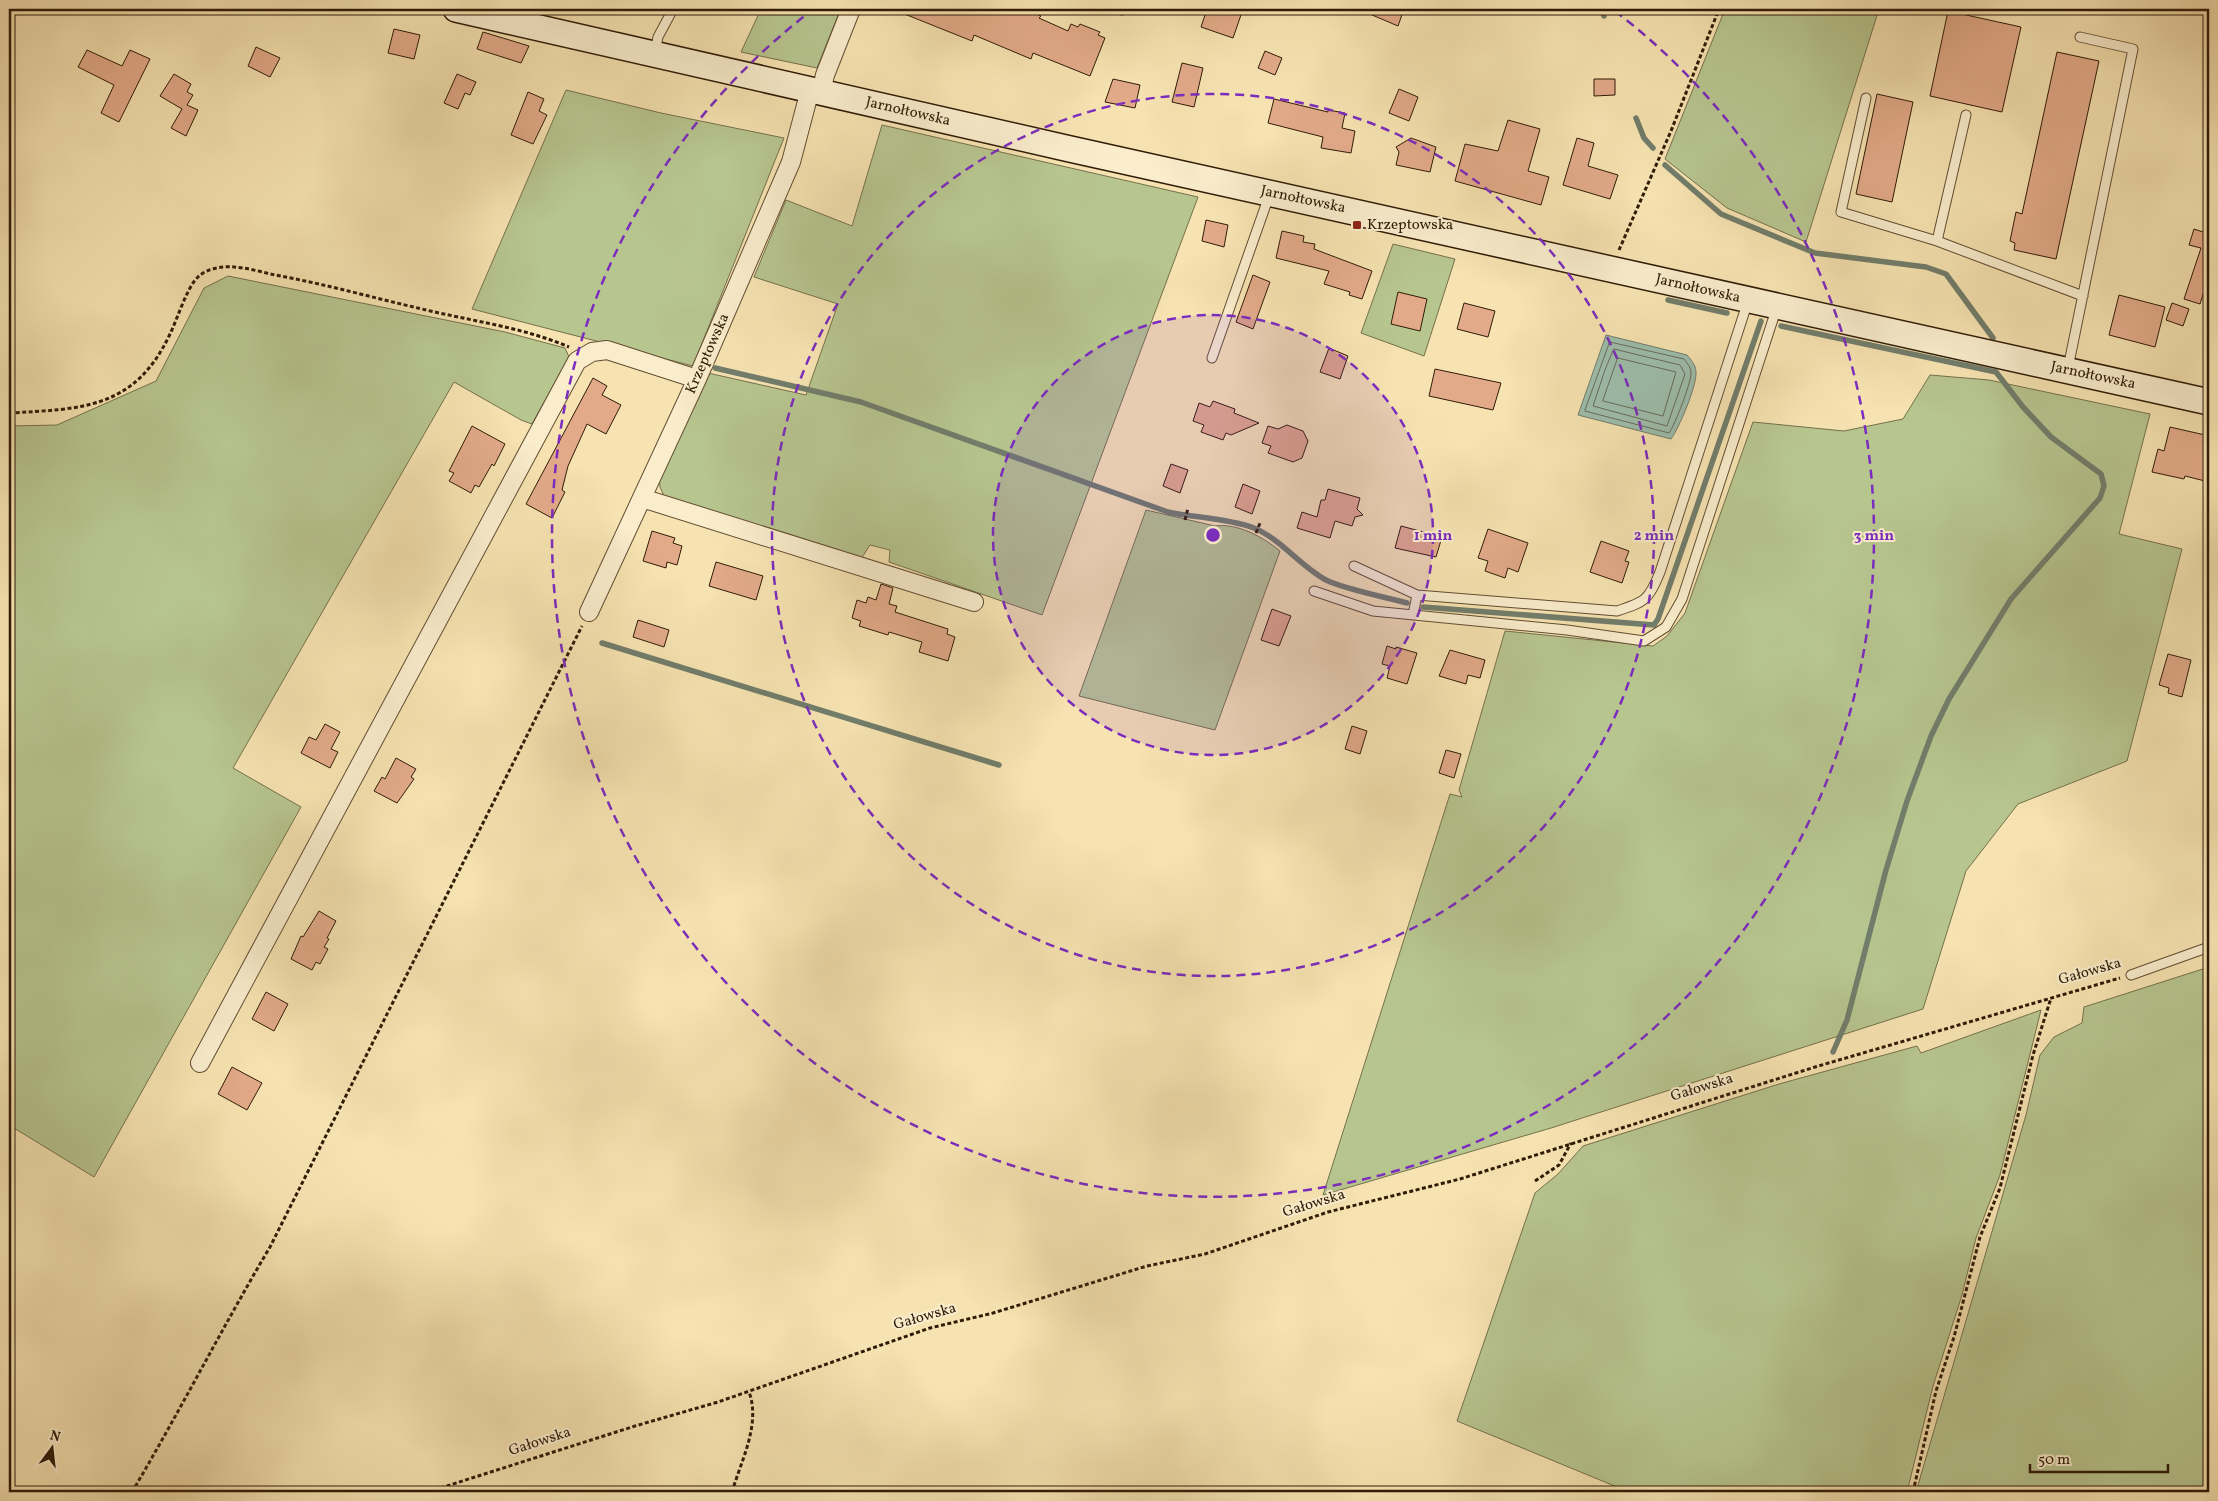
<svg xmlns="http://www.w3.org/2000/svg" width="2218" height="1501" viewBox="0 0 2218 1501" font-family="Vollkorn,serif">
<rect width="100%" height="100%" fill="#f6e3b1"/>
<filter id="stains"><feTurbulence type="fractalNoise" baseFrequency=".004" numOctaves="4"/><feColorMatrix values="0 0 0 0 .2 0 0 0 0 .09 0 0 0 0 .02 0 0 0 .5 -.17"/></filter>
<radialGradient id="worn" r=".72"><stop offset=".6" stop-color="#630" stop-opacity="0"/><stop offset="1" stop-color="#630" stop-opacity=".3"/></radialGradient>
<path fill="#b7c58f" stroke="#74704c" d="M761,9h67l11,4 -22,55 -76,-16z
M1725,9h154l-73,233 -79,-34 -62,-49z
M566,90l95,23 123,25 -91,228 -221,-57z
M882,125l316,72 -156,418 -153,-53 1,-12 -20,-5 -9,14 -197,-63 -4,-9 -1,-14 49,-100 98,22 32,-91 -84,-27 32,-77 66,26z
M1393,244l62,15 -31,97 -63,-23z
M228,276l277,56 60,16 4,9 -37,67 -11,-4 -67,-38 -221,386 68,39 -207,370 -85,-52v-699l48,-1 99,-44 48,-93z
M1930,375l59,5 161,34 -31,120 63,15 -55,212 -109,43 -52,67 -43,138 -372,119 -228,67 127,-401 12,3 -3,-7 46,-159 148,15 14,-10 18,-23 68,-191 91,9 59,-12z
M1146,510l69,16c23,-3 48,11 65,25l-65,179 -136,-34z
M2209,967v525h-293l110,-377 14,-60 14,-18 28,-14 2,-16z
M2041,1010l-41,165 -24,63 -14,57 -29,91 -26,106h-278l-172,-71 78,-228 23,-19 25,-28 196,-62 138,-38 4,7z"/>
<path fill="#9dbead" stroke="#717d6b" d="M1606,335l81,20c4,5 9,10 9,17 1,14 -17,56 -25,67l-93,-24z"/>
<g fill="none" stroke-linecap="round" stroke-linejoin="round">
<path stroke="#666c5a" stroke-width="1" d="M1610,342l74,17c3,4 7,8 7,14 0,10 -16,52 -22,60l-84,-22z
M1614,349l66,16 5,9 -18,52 -74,-20 12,-36z
M1618,358l58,14 -13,44 -60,-15z"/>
<path stroke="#717d6b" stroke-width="5.5" d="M1601,9l3,7
M1636,118l8,20 9,10
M1665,165l56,49 94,39 111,14 20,7 47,64
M1668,300l59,13
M1781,326l215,46 27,35 28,30 50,37 3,12 -4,12 -89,101 -62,100 -18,37 -24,65 -21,69 -39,150 -14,32
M715,368l146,34 307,110c28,6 59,6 86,16 27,11 46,38 72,52 18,9 59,17 81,23
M1423,607l231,18 4,-6 103,-298
M602,643l397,122"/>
</g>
<path fill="#e2aa89" stroke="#301b08" d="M892,9h133l16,7 -2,2 29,13 3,-7 7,3 2,-3 20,8 -2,3 7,3 -15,38 -57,-23 -2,6 -57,-24 -2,6z
M1207,9h36l-10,29 -32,-11z
M1358,9h46l-6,17z
M1948,11l73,16 -19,85 -72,-16z
M394,29l26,6 -6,24 -26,-6z
M483,32l46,14 -8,17 -44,-14z
M256,47l24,11 -10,19 -22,-11z
M87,50l35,16 8,-16 20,9 -31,63 -18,-9 13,-28 -36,-18z
M1265,51l17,7 -7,17 -17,-7z
M2057,52l42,9 -43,198 -42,-9 1,-7 -5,-2 6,-29 6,2z
M1182,63l21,5 -9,39 -22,-5z
M174,74l17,10 -4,8 6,3 -6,10 11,5 -12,26 -15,-8 11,-19 -22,-13z
M457,74l19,8 -6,13 -5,-2 -7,16 -14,-6z
M1113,79l27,6 -5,23 -30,-6z
M1594,79h21v16l-21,1z
M1399,89l19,8 -9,24 -20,-8z
M528,92l16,7 -5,12 8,4 -14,29 -22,-9z
M1877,94l36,8 -21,100 -36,-8z
M1274,99l54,13v-2l17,3 -3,15 13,3 -4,22 -30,-5 2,-11 -55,-14z
M1508,120l32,9 -12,42 21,6 -8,28 -86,-24 10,-37 33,7z
M1411,138l25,9 -6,25 -34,-7 3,-13 -3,-5z
M1577,138l17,5 -6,23 30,9 -8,24 -47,-14z
M1206,220l22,5 -4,22 -22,-6z
M2194,229l12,4 3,-2v58l-4,-1 -5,16 -16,-5 17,-51 -12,-3z
M1282,231l22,5 -1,6 12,2 -1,5 58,22 -10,28 -13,-4 1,-3 -26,-8 5,-13 -53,-13z
M1253,275l17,7 -17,47 -17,-7z
M1398,292l29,7 -7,32 -29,-7z
M2119,295l46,12 -10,40 -46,-12z
M1464,303l31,8 -7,26 -31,-8z
M2172,303l17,6 -6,17 -17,-6z
M1329,348l19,8 -8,23 -20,-7z
M1435,369l66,14 -8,27 -64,-14z
M593,378l14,8 -5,9 19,10 -15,29 -19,-10 -19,42 -6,24 3,2 -13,26 -26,-14z
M1213,401l22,8 -1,4 25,10 -28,12 -5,-2 -3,7 -22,-8 3,-7 -11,-4 6,-18 11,4z
M1287,425l16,6 5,10 -6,17 -9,4 -25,-9 3,-7 -9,-3 6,-17 10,3z
M472,426l33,18 -11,22 -2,-2 -13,23 -4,-2 -4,8 -22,-12 5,-8 -5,-2z
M2170,427l35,8 -2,6 6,1v40l-24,-6 -1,3 -32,-7 6,-23 6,2z
M1171,464l17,6 -8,23 -17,-7z
M1243,484l17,7 -8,23 -17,-7z
M1328,489l32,9 -3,11 6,6 -8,2 -3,9 -17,-5 -5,17 -33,-10 5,-16 15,5 4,-17h4z
M1401,526l41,11 -6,20 -41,-9z
M1488,529l40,14 -10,29 -10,-4 -3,10 -20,-7 3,-10 -10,-3z
M652,531l23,7 -2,5 9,3 -5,19 -10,-3 -1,6 -23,-7z
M1601,541l28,10 -4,10 4,1 -7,21 -32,-11z
M716,562l47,14 -7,24 -47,-14z
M881,584l12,4 -4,16 8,2 -2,6 53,17 -1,5 8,3 -7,24 -29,-9 3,-10 -33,-10 -1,3 -29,-9 2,-5 -9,-3 5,-18 9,3 2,-6 8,3z
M1272,609l19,7 -12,30 -18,-6z
M638,620l31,10 -5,17 -31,-10z
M1387,646l9,3v-2l21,6 -10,31 -20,-6 3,-12 -8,-2z
M1450,650l35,10 -5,18 -12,-3 -2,9 -27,-8z
M2168,654l23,6 -9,37 -14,-4 1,-5 -10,-3z
M325,724l15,8 -9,17 7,3 -8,16 -29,-15 8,-16 7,3z
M1352,726l15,5 -7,23 -15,-5z
M1446,750l15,4 -7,24 -15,-5z
M396,758l20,11 -5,8 3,2 -17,24 -23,-12 8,-14 3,2z
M319,911l17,10 -9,17 2,1 -5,8 4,2 -8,15 -4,-2 -4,8 -21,-11 10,-23 2,1z
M266,992l22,12 -14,27 -22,-12z
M232,1067l30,16 -15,27 -29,-16z"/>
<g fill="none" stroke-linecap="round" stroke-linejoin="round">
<g stroke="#624d32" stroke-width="11">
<path id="lane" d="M1119,9l3,1
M655,52l3,-15 15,-28
M1866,98l-25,114 96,29
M1966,115l-29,126 146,55
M1212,358l57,-162
M2068,368l65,-319 -53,-12
M1354,566l63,29 200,16c28,-9 32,-11 43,-39l88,-271
M1314,591l59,20 194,19 77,11 22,-14 16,-28 95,-292
M1413,615l4,-20
M2131,975l78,-28"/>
</g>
<g stroke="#624d32" stroke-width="20">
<path id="street" d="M821,92l4,-17 26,-66
M642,498l332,104
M589,612l108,-233 94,-217 19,-72
M200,1063l377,-702 15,-9 15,-2 90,29"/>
</g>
<g stroke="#301b08" stroke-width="28">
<path id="secondary" d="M456,9l614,140 1139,253"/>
</g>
<path stroke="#301b08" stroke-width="3" stroke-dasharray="4 2.5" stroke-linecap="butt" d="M1619,250l52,-119 48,-122
M9,413c73,-4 126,-4 161,-79 7,-14 17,-47 28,-57 9,-9 25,-11 36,-10 14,1 28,5 41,8 50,9 99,23 147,34 49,12 100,18 147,38
M1185,520l3,-12
M1256,533l4,-10
M1535,1181l24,-16 12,-22
M132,1492c48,-81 90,-164 138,-245l312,-621
M428,1492l207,-66 83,-24 212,-74 63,-15 154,-47 58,-12 123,-42 132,-33 355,-112 305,-89
M732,1492c9,-31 29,-68 17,-100
M1913,1492l23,-101 18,-54 26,-100 20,-49 33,-133 18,-57"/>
<use href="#lane" stroke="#f9edcc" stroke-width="9"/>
<use href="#street" stroke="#f9edcc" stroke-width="18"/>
<use href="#secondary" stroke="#f9edcc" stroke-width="25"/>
</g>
<circle cx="1213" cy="535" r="220" fill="#7b2cbf" fill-opacity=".12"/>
<g fill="none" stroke="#7b2cbf" stroke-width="2.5" stroke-dasharray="9 6">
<circle cx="1213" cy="535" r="220"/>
<circle cx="1213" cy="535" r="441"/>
<path d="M1615 11A661 661 0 1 1 811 11"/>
</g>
<rect fill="#8f2418" stroke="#f9edcc" stroke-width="2" x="1352" y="220" width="10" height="10" rx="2.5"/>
<g text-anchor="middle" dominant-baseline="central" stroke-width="4" stroke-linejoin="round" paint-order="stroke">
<g font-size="15" fill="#301b08" stroke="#f9edcc">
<text transform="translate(908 112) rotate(13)">Jarnołtowska</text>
<text transform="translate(1303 200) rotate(12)">Jarnołtowska</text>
<text transform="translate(1698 289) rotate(13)">Jarnołtowska</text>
<text transform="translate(708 354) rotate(-66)">Krzeptowska</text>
<text transform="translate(2093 376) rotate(12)">Jarnołtowska</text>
<text transform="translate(2090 972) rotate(-16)">Gałowska</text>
<text transform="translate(1702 1088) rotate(-17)">Gałowska</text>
<text transform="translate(1314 1204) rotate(-17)">Gałowska</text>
<text transform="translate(925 1317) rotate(-16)">Gałowska</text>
<text transform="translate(540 1442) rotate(-18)">Gałowska</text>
</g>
<g font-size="15" fill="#301b08" stroke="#f9edcc" text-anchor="start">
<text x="1367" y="225">Krzeptowska</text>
</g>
</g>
<circle cx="1213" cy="535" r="8" fill="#7b2cbf" stroke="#f9edcc" stroke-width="2.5"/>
<g font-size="15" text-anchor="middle" font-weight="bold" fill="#7b2cbf" stroke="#f9edcc" stroke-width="4" stroke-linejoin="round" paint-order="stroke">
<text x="1433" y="540">1 min</text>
<text x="1654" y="540">2 min</text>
<text x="1874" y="540">3 min</text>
</g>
<rect width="2218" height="1501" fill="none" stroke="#f6e3b1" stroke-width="30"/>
<rect x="10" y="10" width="2198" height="1481" fill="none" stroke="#301b08" stroke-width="2.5"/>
<rect x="15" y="15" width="2188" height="1471" fill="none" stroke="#301b08"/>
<g transform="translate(52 1448) rotate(15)" stroke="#f9edcc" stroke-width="4" paint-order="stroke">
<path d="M0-4L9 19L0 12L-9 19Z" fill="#301b08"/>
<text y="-8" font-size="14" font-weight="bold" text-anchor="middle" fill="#301b08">N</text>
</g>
<path d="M2030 1464v8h138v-8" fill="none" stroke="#301b08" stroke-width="2.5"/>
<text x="2038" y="1464" font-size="15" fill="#301b08" stroke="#f9edcc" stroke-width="4" paint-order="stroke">50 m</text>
<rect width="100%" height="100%" filter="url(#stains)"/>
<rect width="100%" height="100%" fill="url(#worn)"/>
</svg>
